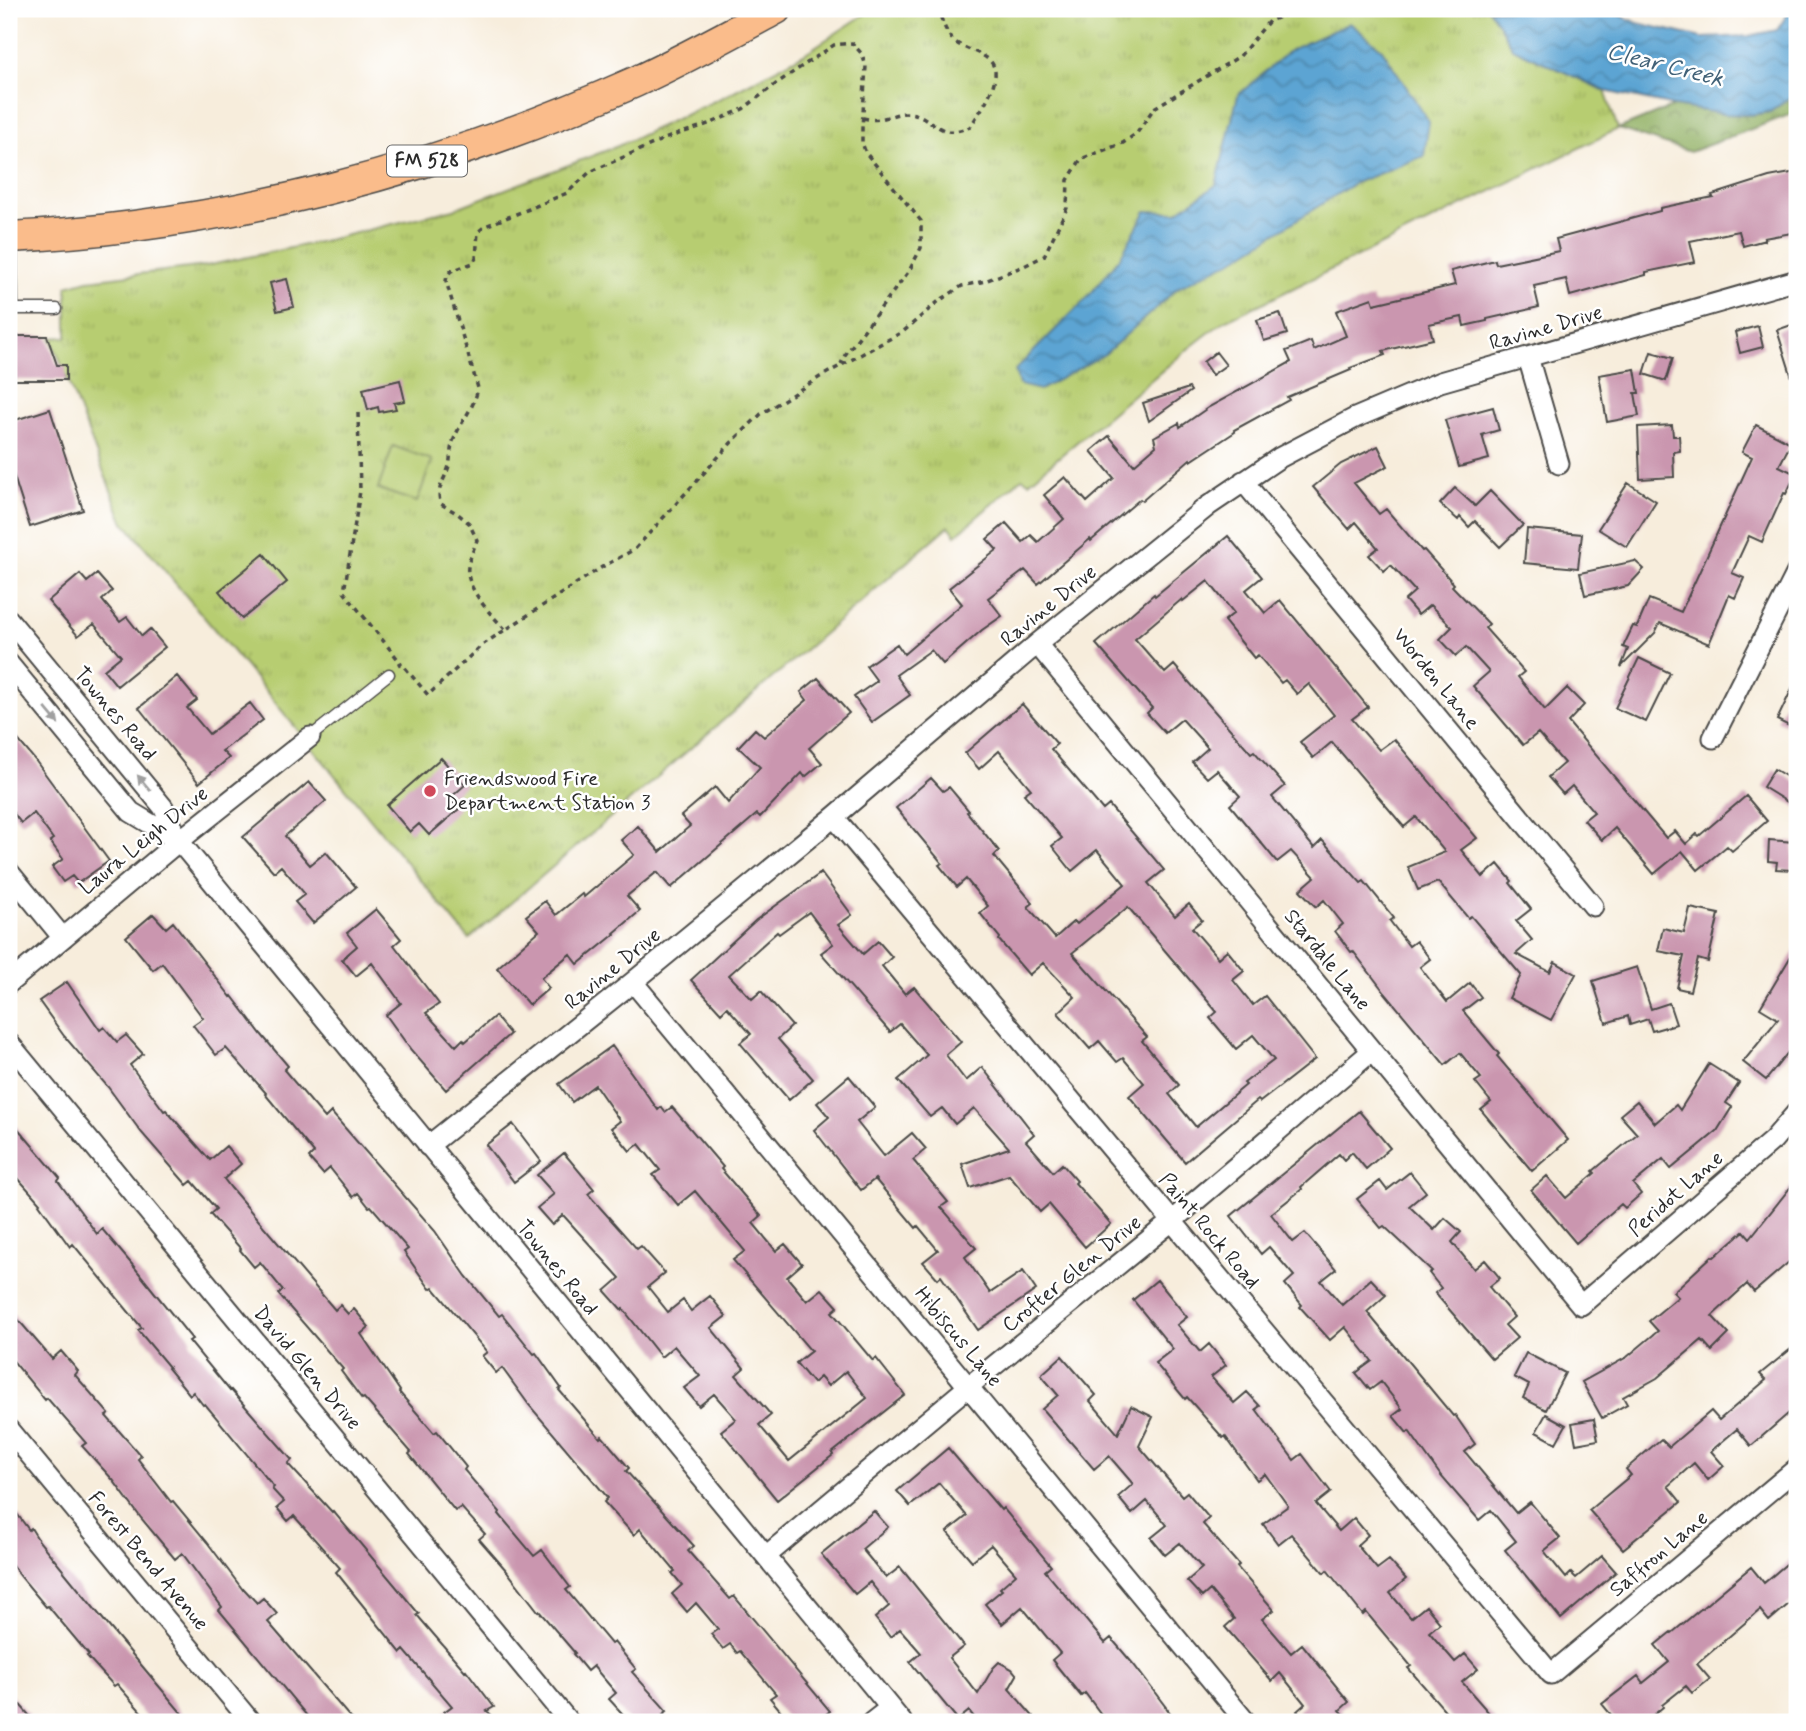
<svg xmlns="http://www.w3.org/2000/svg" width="1806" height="1731" viewBox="0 0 1806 1731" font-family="Mynerve,sans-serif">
<defs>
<pattern id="grass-tufts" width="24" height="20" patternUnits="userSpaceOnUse" patternTransform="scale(1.75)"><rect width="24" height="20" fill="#b7cd71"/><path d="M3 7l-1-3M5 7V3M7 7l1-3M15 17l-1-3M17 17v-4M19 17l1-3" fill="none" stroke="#9eb062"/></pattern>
<pattern id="forest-crowns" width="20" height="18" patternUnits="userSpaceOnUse" patternTransform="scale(1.75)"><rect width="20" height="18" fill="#91b063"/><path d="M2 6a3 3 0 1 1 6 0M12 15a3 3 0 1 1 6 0" fill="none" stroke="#778f52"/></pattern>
<pattern id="water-waves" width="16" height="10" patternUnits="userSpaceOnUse" patternTransform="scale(1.75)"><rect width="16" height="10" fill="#5ca4d3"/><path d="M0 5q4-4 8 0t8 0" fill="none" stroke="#4c86ab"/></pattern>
</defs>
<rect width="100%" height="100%" fill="#fff"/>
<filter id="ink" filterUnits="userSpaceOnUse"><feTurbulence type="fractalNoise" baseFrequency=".0143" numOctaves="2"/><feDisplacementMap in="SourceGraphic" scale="14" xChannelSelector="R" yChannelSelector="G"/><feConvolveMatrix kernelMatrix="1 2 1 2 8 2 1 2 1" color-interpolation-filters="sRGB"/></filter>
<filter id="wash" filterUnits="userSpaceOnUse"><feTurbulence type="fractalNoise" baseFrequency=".00686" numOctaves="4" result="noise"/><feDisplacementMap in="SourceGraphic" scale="28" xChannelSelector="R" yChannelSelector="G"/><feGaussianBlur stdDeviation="1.57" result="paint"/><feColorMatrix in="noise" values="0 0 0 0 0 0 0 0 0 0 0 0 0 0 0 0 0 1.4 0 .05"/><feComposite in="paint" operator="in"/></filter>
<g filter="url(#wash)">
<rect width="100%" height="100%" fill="#f7eddc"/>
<path fill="url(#grass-tufts)" stroke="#717c4e" stroke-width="2" d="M873,9h616l24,39 92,43 13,38 -349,171 -45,21 -36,28 -159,133 -7,-4 -66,57 -7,-9 -480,413 -223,-272 -123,-146 -72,-183 16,-1v-51l21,-6 118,-14 113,-24 135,-33 164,-63 105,-49 81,-43z"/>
<path fill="url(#forest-crowns)" stroke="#5e6e47" stroke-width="2" d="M1797,92v20l-107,40 -72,-23 56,-23 50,8 27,1 19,-3z"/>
<path fill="#b7cd71" stroke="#717c4e" stroke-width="2" d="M393,446l39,14 -15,42 -39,-13z"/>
<path fill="url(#water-waves)" stroke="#44687f" stroke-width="2" d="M1489,9h117l32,14 64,15 47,-2 28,-6 14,-21h6v83l-27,20 -20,3 -26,-1 -50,-8 -69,-15 -92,-43z
M1350,23l32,26 47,73 -5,34 -69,27 -120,76 -56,28 -74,67 -65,36 -21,-5 -4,-15 72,-72 32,-39 27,-48 31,1 39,-27 22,-90 52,-45z"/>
<g id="blocks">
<path fill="#ca96af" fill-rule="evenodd" d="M1797,172v60l-33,6 1,2 -22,6 -4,-15 -49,10 5,21 -49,10v3l-76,21 -4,-17 -32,7 5,21 -52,12v2l-23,5 -2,-9 -33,7 4,15 -50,12 2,4 -35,13 1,2 -64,27 2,3 -55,30 1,2 -44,29 -1,-2 -48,42 -2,-2 -49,42 -1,-2 -52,45 -13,-14 -37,28 14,18 -20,14 -39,34 -12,-14 -35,25 14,20 -38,27 -18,-25 23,-16 -11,-15 31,-22 7,10 58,-50 -13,-16 48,-38 -10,-11 19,-16 17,19 8,-7 7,7 26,-23 -20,-24 21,-18 22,25 27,-24 -23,-27 18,-15 25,29 22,-19 -2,-9 25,-14 1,4 29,-20 82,-45 -5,-11 25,-10 3,9 32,-14 -10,-25 36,-13 2,6 81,-19 -4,-14 44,-11 1,4 63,-13 -3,-12 104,-28v-3l53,-11 -1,-2 57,-18z
M287,279l7,28 -17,4 -7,-28z
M1280,313l7,21 -23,7 -7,-21z
M1797,323v61h-3l-17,-54z
M1758,326l5,21 -23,6 -5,-21z
M9,336h38l10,29h9v15h-57z
M1216,352l10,13 -14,10 -9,-13z
M1651,352l22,6 -7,23 -22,-7z
M1635,369l4,24h-4l4,23 -32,6 -8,-47z
M400,380l5,21 -11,2 2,6 -17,3 -1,-5 -10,3 -5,-21z
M1189,388l2,3 -42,30 -6,-18z
M1493,407l6,23 -17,5 7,24 -30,8 -14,-47z
M50,409l33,101 -53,17 -21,-66v-39z
M1672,425l1,11h6l1,15 -7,1 1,25 -34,2 -2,-52z
M1756,425l35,18 -12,23 17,8 -10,20 -2,-1 -22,49 -13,-6 -17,37 12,5 -9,20 -6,-3 -20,49 -49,-21 -5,10 -34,34 7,-18 -5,-2 10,-21 4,1 12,-28 32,13 71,-155 -10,-5z
M1378,446l10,20 -34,17 25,31 7,-5 36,42 2,-1 30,34 -2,2 37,38 -4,4 39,44 -6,5 27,33 22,-22 17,17 -16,17 98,116 9,-7 11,13 11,-10 2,2 47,-40 21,25 -35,30 -5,-5 -29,24 -16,-19 -28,23 -39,-46 -13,12 -18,-20 10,-8 -22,-26 -9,8 -15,-17 16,-14 -26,-30 -15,12 -50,-59 16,-14 -23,-25 -10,9 -16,-17 12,-12 -22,-22 -12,10 -13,-15 10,-9 -24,-26 -7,6 -15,-16 9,-7 -22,-26 -7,7 -36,-42 28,-23z
M1628,483l28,18 -29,46 -29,-18z
M1455,488l20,18 15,-15 33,34 -23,22 -25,-26 -6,6 -9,-10 -2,3 -18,-16z
M1527,529l55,5 -4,34 -54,-5z
M1228,536l34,41 -16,13 19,23 15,-13 88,107 -16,12 27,31 15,-11 83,99 -16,12 22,27 15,-13 14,17 -2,2 21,26 -15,12 16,19 -16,14 34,18 5,-10 21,12 -25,46 -42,-22 12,-23 -50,-59 -3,2 -30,-36 -20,8 -10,-23 37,-15 -29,-35 -12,10 -72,-85 -19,16 -13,-16 34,-27 -25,-31 -12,10 -12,-14 -4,3 -23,-28 -4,3 -30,-37 10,-8 -26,-32 -25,20 -1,-2 -47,40 30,34 9,-8 77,88 3,-2 31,35 -13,11 42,51 8,-8 39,43 3,-2 30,37 -4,3 19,25 7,-5 14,18 -10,8 27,35 23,-19 11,14 -18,14 36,43 -2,2 71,84 -36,31 -51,-61 10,-8 -16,-20 6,-4 -21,-25 -15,12 -60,-72 -32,-42 -2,1 -16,-21 8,-7 -19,-24 -8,7 -16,-17 15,-13 -24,-26 -14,11 -47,-57 10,-9 -23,-26 -10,8 -15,-16 16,-14 -26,-29 -17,14 -18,-20 5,-5 -56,-64 58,-50 1,2z
M264,554l23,28 -45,37 -23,-28z
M1635,561l9,8 -16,17 -43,9 -5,-22z
M80,574l7,8 10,-8 15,17 -10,9 18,22 7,-5 15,19 8,-7 15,18 -48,39 -13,-16 17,-14 -27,-32 -16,12 -30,-35z
M1639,658l31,15 -24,49 -31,-14z
M177,676l20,24 -10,8 22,26 41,-31 13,17 -41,31 7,7 -30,25 -60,-75z
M818,678l31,35 -40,35 13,15 -17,14 -3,-4 -42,44 -3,-3 -86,74 -14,-16 -30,24 13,15 -26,22 1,1 -37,30 -8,-10 -29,24 8,10 -20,17 -32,-37 42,-37 -13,-15 19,-15 11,14 26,-21 2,3 50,-42 -13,-15 17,-14 22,26 30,-26 -9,-10 34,-29 13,16 32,-36 -22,-20 17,-18 9,8 43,-37 -6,-8z
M1797,678v52l-20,-10z
M1022,704l35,40 -6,5 52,61 6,-5 55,65 -16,13 27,33 14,-12 13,16 -10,8 26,30 9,-8 17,21 -11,9 20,25 12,-9 50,63 -55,43 -2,-2 -73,62 -56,-66 15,-13 -21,-25 -6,4 -18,-21 -9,8 -32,-36 17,-16 -32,-34 -14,12 -30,-35 1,-2 -20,-25 8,-7 -22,-27 -9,8 -18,-22 3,-2 -46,-55 35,-30 12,13 6,-4 20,24 -2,1 32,39 -5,5 39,47 -5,4 27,31 19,-17 3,3 48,-40 -28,-34 -25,21 -20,-25 10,-8 -38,-44 7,-5 -32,-38 -20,18 -14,-16zM1128,907l89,105 -7,6 26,31 17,-14 21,25 -30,23 2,2 -50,42 -27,-33 10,-9 -37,-44 5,-4 -75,-84z
M9,729l26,31 74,101 -31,22 -6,-7 -9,6 -11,-15 11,-8 -13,-18 3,-2 -19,-26 -13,10 -12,-16z
M441,758l24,27 -15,13 9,11 -30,26 -10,-11 -9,8 -23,-27z
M1774,769l23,14v25l-34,-21z
M309,782l17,19 -41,35 25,29 16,-13 30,35 -43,36 -18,-21 10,-8 -24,-28 -7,6 -31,-35z
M1769,840l25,2 -2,28 -16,-1 1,-7 -9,-1z
M821,873l31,42 -14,10 25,29 15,-13 14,16 -10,9 23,28 9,-7 47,55 -15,13 20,26 16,-14 52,67 -8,7 27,31 9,-8 15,17 -2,2 36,41 -26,23 -36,-43 -9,8 -31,-37 -39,13 -8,-24 47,-16 -35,-40 -19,16 -13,-16 -12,9 -32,-37 29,-25 -27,-31 -10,8 -69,-79 12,-9 -24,-32 -30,22 -2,-2 -48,43 23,24 9,-8 31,35 -14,13 35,40 -24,21 -49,-57 11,-9 -24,-27 -6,6 -30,-33 65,-60z
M1690,908l29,6 -11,48 -10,-3 -8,32 -13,-3 7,-32 -26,-5 5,-23 21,5z
M376,909l25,30 -7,6 45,59 -13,9 30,33 7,-7 2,3 30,-26 15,18 -64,56 -35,-40 -25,-35 15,-12 -29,-40 -16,13 -14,-17 15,-13 -10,-13z
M153,914l13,14 7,-6 58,75 1,-1 29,38 27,32 -4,4 41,48 6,-6 104,119 31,45 33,40 3,-2 32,40 2,-1 25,35 -2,2 41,48 2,-2 27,32 -3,3 68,75 -6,5 42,48 4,-3 96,115 -14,11h-26l-20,-24 6,-4 -36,-43 -3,2 -7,-9 -7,5 -12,-15 7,-5 -22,-26 -9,9 -15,-18 10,-9 -10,-12 3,-2 -35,-42 -6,6 -30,-33 4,-4 -79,-93 -27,-37 -6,5 -14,-17 5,-4 -54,-65 -3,2 -26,-37 4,-3 -37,-43 -2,1 -11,-14 -5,4 -23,-29 -7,6 -14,-16 5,-5 -49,-59 1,-1 -40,-45 -10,7 -23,-30 10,-7 -41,-55 -9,7 -27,-33z
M1797,946v95l-31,39 -23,-18 35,-43 -18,-11z
M1637,967l14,42 18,-6 7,21 -24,7 -4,-12 -18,6 -2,-9 -22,7 -13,-42z
M67,982l33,48 4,-3 13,15 9,-7 17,19 -13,11 34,46 2,-1 44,50 16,-14 15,18 -17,15 7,9 104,122 5,-5 8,9 6,-5 15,18 -8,7 39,57 -1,1 35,41 3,-2 29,36 -2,3 36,42 -1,2 35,42 8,-6 28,37 -4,3 45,54 3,-2 22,27 -4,3 35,39 -4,3 7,8h-40l-21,-23 7,-6 -23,-27 -6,5 -14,-17 2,-1 -36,-42h-1l-32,-41 -27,-31 6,-5 -24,-27 -6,4 -46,-57 2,-2 -47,-54 -2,1 -21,-28 2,-2 -65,-75 5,-4 -23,-28 -6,5 -14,-17 1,-1 -31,-35 6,-5 -24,-28 -5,4 -46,-53 -33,-45 -44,-51 -25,-35z
M612,1046l46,64 3,-3 4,5 7,-5 51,60 -2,2 40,47 -8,7 23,28 9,-7 17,20 -15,13 20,24 15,-12 16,18 -6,5 41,49 3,-3 29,37 -73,58 1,2 -56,45 -56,-69 15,-12 -22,-25 -15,12 -15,-18 16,-12 -26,-30 -13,11 -38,-48 -1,1 -17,-19 15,-13 -57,-63 -11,10 -15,-17 17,-14 -17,-19 27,-22 30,36 -6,5 49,55 4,-3 24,27 -17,14 20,25 15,-12 8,11 19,-15 16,20 -15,12 33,40 -8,7 35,40 -12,10 30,36 78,-63 -21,-27 -18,15 -8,-9 -7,6 -17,-20 15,-12 -78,-91 12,-9 -50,-60 -17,14 -25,-30 7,-5 -21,-26 -9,7 -19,-23 9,-7 -25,-36 -23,17 -13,-18z
M1709,1064l30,19 -13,20 6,4 -15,24 -46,38 -8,-10 -30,25 8,10 -16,14 -4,-4 -45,39 -45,-53 16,-14 19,22 29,-25 -2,-2 44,-37 -17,-19 17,-14 18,22 21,-18 4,5z
M849,1076l26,31 -18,15 27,34 28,-23 14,16 -13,11 35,42 -7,5 35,41 -11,9 25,36 33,-22 13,19 -58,40 -37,-54 -3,3 -15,-17 15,-12 -20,-24 -2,2 -41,-49 -14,11 -47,-60 15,-13 -12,-14z
M1359,1111l31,37 -24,21 -14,-17 -8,8 -5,-6 -38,33 1,2 -31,25 22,28 12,-9 31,36 -15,12 21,24 29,-26 15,16 -19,17 86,104 2,-1 20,29 -10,8 51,61 14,-11 30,36 -16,13 22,27 5,-5 5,5 26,-22 14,16 -55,47 -56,-69 11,-9 -25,-31 -12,10 -38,-44 -32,-45 -2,2 -14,-17 9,-7 -21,-27 -11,8 -14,-17 16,-12 -27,-34 -15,13 -30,-33 2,-2 -17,-21 9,-8 -25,-29 -8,7 -30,-38z
M9,1118l51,60 -2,3 39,53 5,-5 33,39 57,71 -3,2 41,50 1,-1 61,70 -4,4 44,48 1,-1 86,103 -2,1 48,56 1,-1 28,37 -7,4 12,11h-48l-7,-10 8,-6 -48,-56 -3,3 -65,-81 4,-4 -46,-52 -6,5 -11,-13 7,-6 -12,-13 2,-2 -69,-83 -2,1 -10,-13 -3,3 -22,-27 1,-1 -31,-37 4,-2 -69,-84 -3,3 -31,-43 1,-1 -31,-35z
M513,1124l28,37 -27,21 -28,-37z
M1410,1172l16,20 -17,14 25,24 11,-12 16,14 -9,10 22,27 11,-9 15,18 -11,9 25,30 -9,8 12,13 -25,21 -57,-66 6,-5 -12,-15 3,-2 -48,-45 -3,2 -24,-29 23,-18 7,9z
M1797,1179v76l-43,37 -7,-8 -35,32 17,18 -17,17 -10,-11 -45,38 -34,19 4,7 -25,14 -20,-36 45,-25 31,-26 -9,-10 29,-24 -5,-5 39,-36 2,1 30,-26 6,7z
M1157,1280l30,37 -10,8 23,27 9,-8 17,21 -15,12 23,26 13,-11 13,14 -4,3 38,51 8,-6 29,38 -15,12 23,27 15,-13 14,17 -11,10 20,24 12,-9 17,19 -16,14 21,25 15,-12 14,17 -11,9 26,30 10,-8 13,15 -16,13 35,40h-42l-47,-54 3,-2 -45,-54 -3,3 -36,-45 -3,3 -33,-39 -13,10 -15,-20 25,-18 -23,-32 -8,6 -32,-44 -2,2 -36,-41 -2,2 -30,-36 18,-14 -40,-49z
M9,1309l43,50 9,-8 17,20 -3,4 34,39 -3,2 35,40 -3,3 33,43 2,-1 34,41 36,48 1,-1 13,14 6,-5 14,16 -9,8 86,100h-42l-93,-112 3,-3 -40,-54 -7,6 -34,-41 -28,-38 -31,-34 4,-3 -39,-45 -2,2 -36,-44z
M1797,1344v62l-46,40 -14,-17 -26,22 13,15 -16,14 -14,-17 -26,23 13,16 -58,47 -34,-39 42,-35 -5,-6 35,-30 8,8 42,-36 8,9 47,-40 -6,-6z
M1526,1353l39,20 -19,37 -23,-12 6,-13 -15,-8z
M1062,1356l34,39 -6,6 28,33 13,-28 22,11 -14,29 43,50 5,-4 22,26 -6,6 36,41 -2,2 37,43 -12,9 29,34 11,-9 47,58 -9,8 11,12h-45l-9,-11 8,-7 -25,-31 -8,8 -47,-54 9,-8 -24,-29 -8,7 -15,-16 15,-13 -22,-25 -15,12 -14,-17 16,-13 -20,-24 -15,13 -14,-17 15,-13 -24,-28 -15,13 -52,-60 16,-14 -17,-20z
M1546,1414l20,11 -10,18 -20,-11z
M1594,1419l4,21 -22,4 -4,-21z
M948,1448l53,62 2,-2 48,58 -6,5 60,72 6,-5 23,27 43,57h-70l-22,-29 -4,3 -29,-36 8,-7 -38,-46 -20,17 -17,-20 17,-14 -2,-2 16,-14 -25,-29 -19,16 -25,-29 20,-16 -28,-33 -29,23 -13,-15z
M9,1503l20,27 2,-2 8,13 72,88 78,93h-39l-33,-38 -3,2 -27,-30 2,-1 -41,-49 -2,1 -25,-30 -12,-16z
M874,1511l14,16 -26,22 24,29 14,-11 64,79 -15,12 29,36 15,-26 6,-6 13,7 5,6 -8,14 29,33h-60l-9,-11 -11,9 -48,-58 11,-9 -21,-24 -10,8 -15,-19 14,-12 -19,-24 -15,12 -34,-40z
M1797,1555v42l-28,24 -9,-11 -63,54 13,15 -18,14 -6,-7 -24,19 1,2 -18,15h-28l-15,-18 36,-28 5,7 26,-21 -14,-17 16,-13 1,1 79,-66 13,16z
M9,1692l26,30h-26z"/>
</g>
</g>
<g filter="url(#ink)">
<use href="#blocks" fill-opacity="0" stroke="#4a4846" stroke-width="2"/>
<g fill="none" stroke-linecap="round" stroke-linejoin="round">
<g stroke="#4a4846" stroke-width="13">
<path id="service" d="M12,241l1,68
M9,309h48
M310,737l79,-63"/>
</g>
<g stroke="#4a4846" stroke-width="23">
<path id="minor" d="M1528,357l31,107
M1243,481l350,425
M9,620l154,187 16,34 723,881
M1037,644l544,661 192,-165 24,-28
M9,664l122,148 48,29
M1713,738l84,-166
M834,817l717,857 246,-206
M9,872l54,66
M633,982l613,740
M9,983l170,-142 131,-104
M9,1043l560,679
M428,1146l205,-164 201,-165 203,-173 171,-138 71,-48 76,-40 85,-36 357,-102
M9,1430l242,292
M766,1556l203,-170 203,-165 200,-170
M872,1722l18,-14"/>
</g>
<g stroke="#4a4846" stroke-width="33">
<path id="primary" d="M9,237c216,-10 429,-67 626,-155 48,-22 95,-48 141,-73"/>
</g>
<path stroke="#4a4846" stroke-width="3.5" stroke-dasharray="5 5" stroke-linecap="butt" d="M863,118c20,5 28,-5 44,-5 18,0 26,15 41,18 7,1 16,-2 22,-4 9,-14 20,-29 24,-45 8,-31 -29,-28 -42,-43 -6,-7 -12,-21 -13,-30
M358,413l2,78 -16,101 57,71
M505,629c-13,-13 -40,-41 -37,-62 1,-8 6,-18 9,-27l-8,-17 -11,-9 -17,-10c-6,-15 4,-24 8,-38 2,-9 1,-19 5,-27 8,-20 20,-30 24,-51l-32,-107 1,-5 4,-5 22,-8 3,-5 2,-26 7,-6 44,-17 38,-16 23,-21 74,-33 50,-17 29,-13 37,-28 54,-36 18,-2 10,11 4,12 -4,62v15l4,10 55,68v27l-12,23 -64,84 -4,9
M398,665l3,-2 27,32 54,-50 120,-78 33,-18 96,-106 30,-29 59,-37 84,-46 35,-30 23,-15 23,-5 39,-15 20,-10 23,-48 1,-28 13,-21 42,-16 14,-10 17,-25 86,-52 29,-35 32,-12"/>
<use href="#service" stroke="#fff" stroke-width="10"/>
<use href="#minor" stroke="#fff" stroke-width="19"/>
<use href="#primary" stroke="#fabc8b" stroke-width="30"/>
</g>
<defs><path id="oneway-solid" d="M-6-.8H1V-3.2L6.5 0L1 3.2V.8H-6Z" transform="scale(1.75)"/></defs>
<g fill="#a0a0a0">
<use href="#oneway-solid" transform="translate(52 716) rotate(50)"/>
<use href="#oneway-solid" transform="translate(144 783) rotate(-130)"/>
</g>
</g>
<circle fill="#d1495b" stroke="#fff" stroke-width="2.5" cx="430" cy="791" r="7"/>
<g text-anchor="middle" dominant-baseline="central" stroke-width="5" stroke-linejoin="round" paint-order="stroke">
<rect fill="#fff" stroke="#6b6b6b" stroke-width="2" x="387" y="145.5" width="80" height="31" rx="5"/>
<g font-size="19" font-weight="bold" fill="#2b2b2b">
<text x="427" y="161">FM 528</text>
</g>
<g font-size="21" fill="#2b2b2b" stroke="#fff">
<text transform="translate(1546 328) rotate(-16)">Ravine Drive</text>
<text transform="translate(1049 606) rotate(-39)">Ravine Drive</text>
<text transform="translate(1436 679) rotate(51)">Worden Lane</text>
<text transform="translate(115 714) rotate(50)">Townes Road</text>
<text transform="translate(144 841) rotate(-39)">Laura Leigh Drive</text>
<text transform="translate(1327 960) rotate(51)">Stardale Lane</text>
<text transform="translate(613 969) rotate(-39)">Ravine Drive</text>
<text transform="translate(1676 1194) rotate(-41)">Peridot Lane</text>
<text transform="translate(1209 1231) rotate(50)">Paint Rock Road</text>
<text transform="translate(557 1268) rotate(51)">Townes Road</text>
<text transform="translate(1072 1274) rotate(-39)">Crofter Glen Drive</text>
<text transform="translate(958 1337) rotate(50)">Hibiscus Lane</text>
<text transform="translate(307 1368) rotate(50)">David Glen Drive</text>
<text transform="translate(1659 1554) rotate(-40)">Saffron Lane</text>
<text transform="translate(148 1561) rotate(50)">Forest Bend Avenue</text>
</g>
<g font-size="21" fill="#2b2b2b" stroke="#fff" text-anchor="start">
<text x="444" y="779">Friendswood Fire<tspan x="444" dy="24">Department Station 3</tspan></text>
</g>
<g font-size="23" font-style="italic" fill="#416177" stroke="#fff">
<text transform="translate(1665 66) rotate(14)">Clear Creek</text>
</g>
</g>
<rect width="1806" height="1731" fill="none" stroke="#fff" stroke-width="35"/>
</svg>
